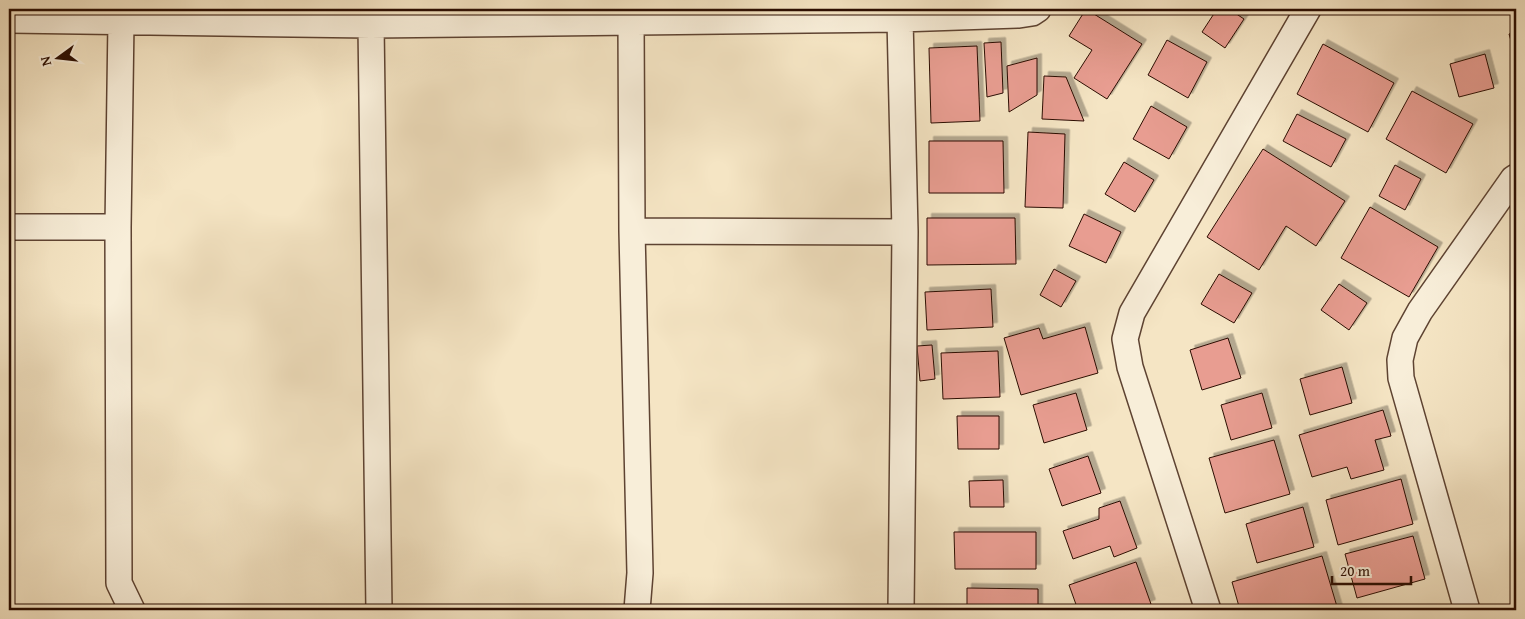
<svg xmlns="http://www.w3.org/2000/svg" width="1525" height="619" viewBox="0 0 1525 619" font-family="'Gentium Book Plus',serif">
<defs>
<filter id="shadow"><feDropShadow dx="4.5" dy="-4.5" stdDeviation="0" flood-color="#0004"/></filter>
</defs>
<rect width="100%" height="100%" fill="#f5e5c4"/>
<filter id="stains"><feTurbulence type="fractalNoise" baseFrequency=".004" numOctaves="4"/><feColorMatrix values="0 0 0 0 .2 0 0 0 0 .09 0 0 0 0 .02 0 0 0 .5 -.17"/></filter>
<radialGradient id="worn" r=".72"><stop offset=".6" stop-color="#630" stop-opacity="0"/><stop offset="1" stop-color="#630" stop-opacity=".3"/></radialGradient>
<path fill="#e89d91" stroke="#2b0d01" filter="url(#shadow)" d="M1086,9l56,35 -35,55 -33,-21 18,-28 -23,-14z
M1217,9h12l15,10 -19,29 -23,-16z
M1516,32v26l-7,-24z
M1167,40l40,22 -19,36 -40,-23z
M1001,42l2,51 -16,4 -3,-54z
M1323,44l71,39 -26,49 -71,-38z
M977,46l3,75 -49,2 -2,-75z
M1485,54l9,34 -35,9 -9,-33z
M1037,58v37l-28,17 -2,-46z
M1044,76l22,1 18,44 -42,-2z
M1412,91l61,33 -27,49 -60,-34z
M1151,106l36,21 -18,32 -36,-20z
M1297,114l49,25 -15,28 -48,-26z
M1028,132l37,2 -2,74 -38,-1z
M929,141h74l1,52h-75z
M1263,149l82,52 -29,45 -30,-20 -27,44 -52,-33z
M1124,162l30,18 -19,32 -30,-18z
M1395,165l26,14 -16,31 -26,-14z
M1370,207l68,40 -29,50 -68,-39z
M1084,214l37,18 -15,31 -37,-17z
M927,218h88l1,46 -89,1z
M1054,269l22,12 -15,26 -21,-12z
M1219,274l33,19 -18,30 -33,-19z
M1339,284l28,19 -18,27 -28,-20z
M991,289l2,38 -66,3 -2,-38z
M1085,327l13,46 -77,22 -17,-57 35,-10 4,11z
M1228,338l13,40 -39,12 -12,-40z
M932,345l3,34 -15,2 -3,-35z
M998,351l2,46 -57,2 -2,-46z
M1342,367l10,36 -42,12 -10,-36z
M1076,393l11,37 -43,13 -11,-38z
M1262,393l10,35 -41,12 -10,-35z
M1383,410l8,26 -16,4 9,30 -33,9 -4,-12 -35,10 -13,-42z
M957,416h42v33h-41z
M1274,440l16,54 -65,19 -16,-55z
M1088,456l13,37 -39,13 -13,-37z
M1401,479l12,45 -75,21 -12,-45z
M1003,480l1,27h-34l-1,-26z
M1120,501l17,47 -23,9 -4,-11 -37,13 -10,-28 36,-12v-11z
M1303,507l11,40 -57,16 -11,-39z
M954,532h82v37h-81z
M1413,536l12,43 -68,19 -12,-44z
M1322,556l16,54h-98l-8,-28z
M1136,562l15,42 -17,6h-56l-9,-25z
M967,588l71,1v21h-71z"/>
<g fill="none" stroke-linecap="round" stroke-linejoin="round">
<g stroke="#5e4332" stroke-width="28">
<path id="street" d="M900,19l5,213 -4,378
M9,20l362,5 529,-6 119,-4 13,-2 6,-4
M121,21l-3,206 1,356 13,27
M631,21l1,210 8,342 -3,37
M371,25l8,585
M9,227h109
M632,231l273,1
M1208,610l-78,-243 -5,-28 7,-26 176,-304
M1467,610l-66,-232 -1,-18 5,-22 15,-27 93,-132 3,-2"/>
</g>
<use href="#street" stroke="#f8eed9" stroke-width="25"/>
</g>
<rect width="1525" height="619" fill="none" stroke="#f5e5c4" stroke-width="30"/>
<rect x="10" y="10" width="1505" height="599" fill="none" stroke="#2b0d01" stroke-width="2.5"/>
<rect x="15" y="15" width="1495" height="589" fill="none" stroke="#2b0d01"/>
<g transform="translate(58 58) rotate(255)" stroke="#f8eed9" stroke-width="4" paint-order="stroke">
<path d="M0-4L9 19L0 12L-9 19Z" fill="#2b0d01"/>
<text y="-8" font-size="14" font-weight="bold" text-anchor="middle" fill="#2b0d01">N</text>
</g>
<path d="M1332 576v8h79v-8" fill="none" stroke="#2b0d01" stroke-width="2.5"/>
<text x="1340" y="576" font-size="15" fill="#2b0d01" stroke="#f8eed9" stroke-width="4" paint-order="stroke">20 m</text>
<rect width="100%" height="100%" filter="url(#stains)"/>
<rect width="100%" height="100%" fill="url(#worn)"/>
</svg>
